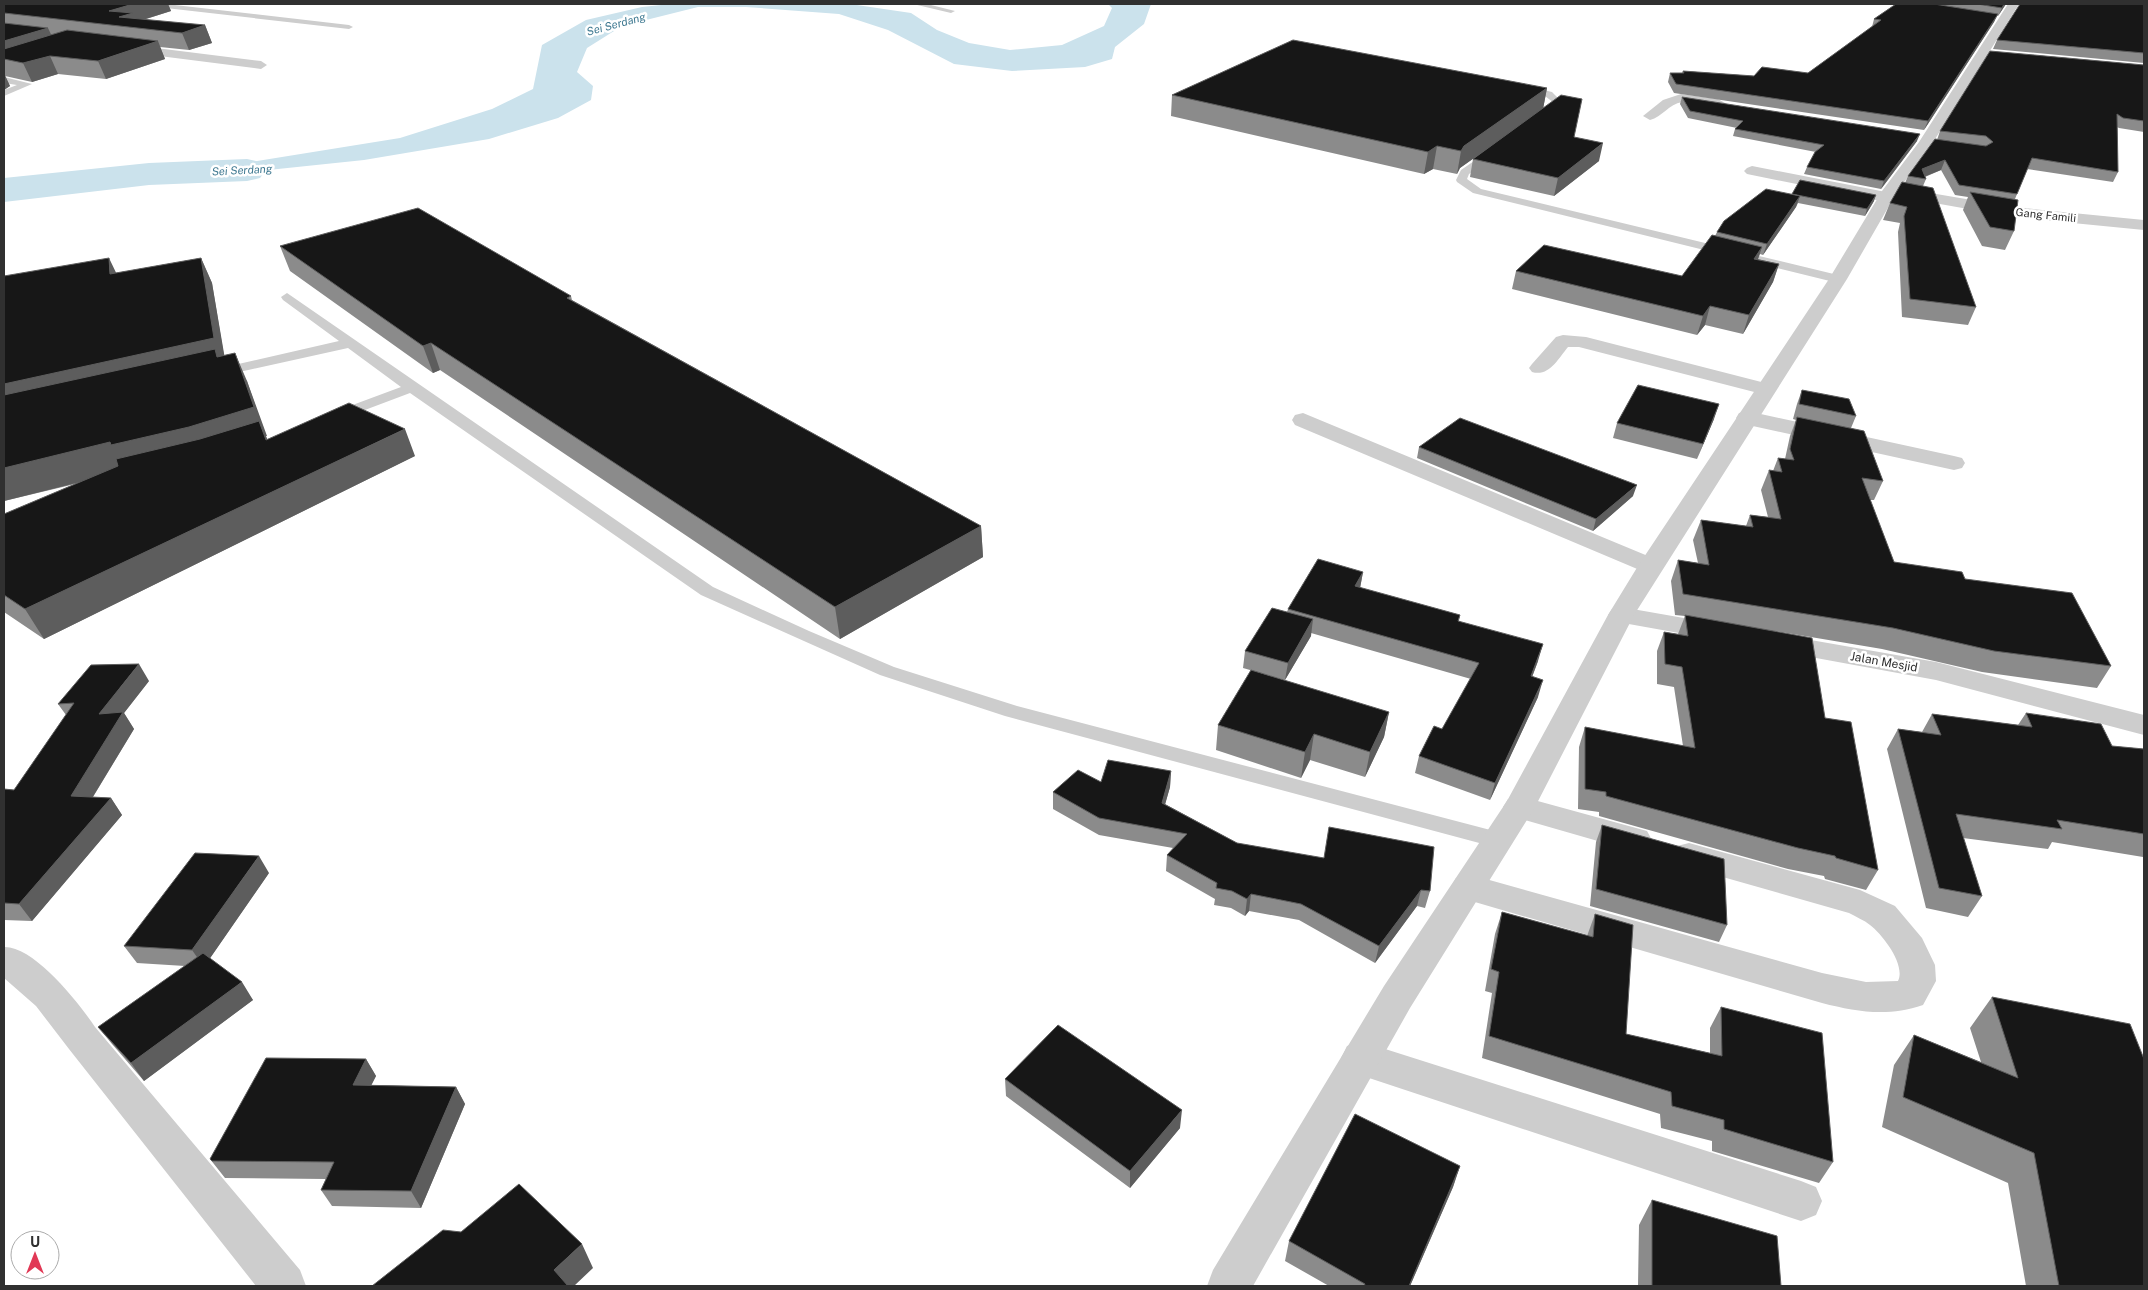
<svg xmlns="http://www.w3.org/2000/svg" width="2148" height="1290" viewBox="0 0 2148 1290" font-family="'Public Sans',sans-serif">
<rect width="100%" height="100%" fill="#fff"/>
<path fill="#cbe2ec" d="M671,4h179l61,9 26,17 32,13 41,7 52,-5 42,-19 8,-18 -4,-4h43l-7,20 -29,23 -3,12 -27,8 -73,4 -58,-7 -66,-34 -49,-16 -93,-7h-48l-76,19 -35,22 -10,24 16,14 -2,14 -33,18 -69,21 -125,21 -360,38v-8l216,-23 180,-29 92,-29 41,-20 9,-44 44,-25 56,-13z"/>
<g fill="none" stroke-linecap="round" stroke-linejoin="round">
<path fill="#cbe2ec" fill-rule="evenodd" d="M247,159l13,3 6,8 -6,8 -13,3 -98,4 -145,17v-24l145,-15z"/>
<path fill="#cdcdcd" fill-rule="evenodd" d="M144,4h22l183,21 4,2 -4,2 -201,-23z
M913,4h14l28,7 -4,2z
M4,77l28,7 -28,12v-6l13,-5 -13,-2z
M1523,85l29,7 12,12 -17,13h-6v-4l13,-10 -9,-7 -25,-6 -2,-2z
M1493,148l5,3 -1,2 -28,21 -2,5 14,10 361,87 2,3 -6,4 -365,-90 -16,-11 -1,-2 5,-10z
M287,293l426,294 96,44 85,36 123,39 481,126 8,2 3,6 -3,6 -8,2 -493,-132 -125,-41 -179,-80 -291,-202 -69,26h-10l-2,-3 2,-3 70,-26 -53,-39 -131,29 -5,-1 -2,-3 2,-3 127,-29 -56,-41 -2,-3z"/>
<path fill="#cdcdcd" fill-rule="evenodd" d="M124,44l137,17 6,4 -6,4 -141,-18 -2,-3z
M1681,94l37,5 7,4c-9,10 -31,-3 -43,-1 -13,2 -20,15 -32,18l-7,-4 20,-16z
M1752,166l134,26 8,5 -8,5 -139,-28 -3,-3 3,-3z
M1901,188l112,19 131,13v10l-131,-13 -118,-21 -2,-3 2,-3z
M1563,335l23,2 187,48 3,4 -3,4 -7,2 -187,-48h-11c-10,12 -19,30 -36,25l-3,-4 3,-4 24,-27z
M1747,411l207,45 8,2 3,5 -3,5 -8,2 -215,-47 -3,-5 3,-5z
M1303,413l357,148 4,5 -4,5 -9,3 -9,-3 -347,-146 -3,-5 3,-5z
M1621,607l97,17 10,2 4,6 -4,6 -10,2 -106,-19 -4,-6 4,-6z
M1777,634l159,28 208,53v20l-208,-55 -169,-31 -4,-6 4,-6z
M1519,796l128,35 5,9 -5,9 -11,3 -128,-37 -5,-8 5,-8z
M1689,843l171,47 35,16 27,32 13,27 1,16 -13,24c-35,12 -66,7 -101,-2l-354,-103 -12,-4 -5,-9 5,-9 12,-4 354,99 44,9 32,-1c8,-16 -15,-46 -28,-56 -6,-5 -14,-8 -21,-12l-172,-49 -4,-9 4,-9z
M4,947c30,-1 75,56 91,80l205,243 6,16h-50l-187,-237 -33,-43 -32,-28z
M1360,1041l441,140 15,6 6,14 -6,14 -15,6 -441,-146 -13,-5 -6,-12 6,-12z"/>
<path fill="#cdcdcd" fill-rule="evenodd" d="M2008,4h11l-87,140 -35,48 -50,87 -213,336 -99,192 -125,201 -157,278h-46l6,-16 171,-284 123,-185 101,-186 30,-49 191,-287 53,-88 37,-49z"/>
</g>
<path fill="#8b8b8b" d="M4,4h164l3,7 -28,9 62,5 7,18 -23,7 -29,-3 5,12 -59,20 -48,-5 -26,8 -27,-6 5,10 -6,4z
M172,4h20l-3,1z
M1896,4h110l-8,12 -1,-1 -3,7 -70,108 -250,-37 -6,-11 2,-9h12l1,-2 71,5 54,-3 64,-46 2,-8z
M2144,4v59l-151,-14 4,-9z
M2144,65v67l-25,-4 -2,-1 1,45 -5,10 -86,-13 -12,30 -1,32 -9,19 -23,-4 -19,-36 5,-13 -13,-2 -14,-25 -16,7 1,2 -3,7 53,121 -8,18 -66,-8 -4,-85 2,-9 -17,-3 7,-17 15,-20 3,-7 29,-36 3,-9z
M1547,88l-4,21 31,28 25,24 -45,35 -84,-19 3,-18 56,-40 -69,49 -3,6 -24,-5 -9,5 -253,-58 1,-21z
M1682,97l235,44 -36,48 -77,-15 3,-7 9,-15 -83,-16 2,-7 2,-1 -49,-10 -8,-14z
M1792,194l82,7 -9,15 -67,-13 -2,4 -33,48 -3,-1 -2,5 21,5 -6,18 -30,52 -38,-9 -8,10 -185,-46 4,-18 166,5 33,-40 2,-4z
M280,246l291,50 1,4 409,226 2,31 -143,82 -400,-269 -7,3 -143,-102z
M201,258l11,25 12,73 23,25 20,59 148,16 -371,183 -40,-27v-98l71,-30 -71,17v-225l112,-3z
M1802,390l54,26 -5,12 32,53 -9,19h-4l24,62 71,17 146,87 -14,22 -115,-16 -100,-23 -107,-18 50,87 53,152 -12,20 -41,-11 -1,-3 -36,-7 -189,-53v-4l-21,-3 1,-62 6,-20 98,19 -9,-59 -17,-3v-33l7,-19 14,2 7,-18 -10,-1 -4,-34 7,-21 20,3 -5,-23 8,-20 45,6 4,-11 18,2 -7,-27 8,-20 4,1 5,-13 7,1 5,-23 6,-16 -3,-1 4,-15z
M1714,419l-17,40 -84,-21 4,-15z
M1419,447l214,49 -40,35 -176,-73z
M1363,572l-3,16 100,27 -1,6 79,40 -6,16 6,20 -48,103 -75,-27 4,-17 23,-27 29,-50 -160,-46v3l-26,44 -42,-12 2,-17 42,-39 1,-3z
M149,681l-25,32 10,16 -41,68 18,1 11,17 -90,106 -28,-1v-131l10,1 52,-75 -8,-11z
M1389,712l-5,25 -19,40 -55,-17 -9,18 -85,-28 2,-25z
M2026,713l86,33 32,3v106l-1,2 -91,-15 -4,7 -85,-11 19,58 -14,21 -42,-9 -39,-159 11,-20 24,3 10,-18 86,11z
M1171,771l-1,16 -5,17 72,39 193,48 -5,17 -8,-2 -42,57 -76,-43 -50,-9 -4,5 -14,-8 -17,-3 1,-6 -49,-28 1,-16 6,-7 -74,-13 -46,-26v-17l48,-10z
M1602,825l125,100 -8,17 -129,-36 6,-64z
M269,873l-59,85 43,42 -109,81 -32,-37 -14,-17 87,-61 -48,-3 -13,-17z
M1502,912l85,24 8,-22 31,120 84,19v-25l11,-21 112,155 -14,21 -107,-32v-10l-51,-13 -1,-14 -178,-56 10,-65 -7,-2 10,-57z
M1992,997l152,289h-118l-18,-103 -126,-56 12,-62 20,-30 67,27 -11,-34z
M366,1059l10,17 -5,9 85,2 9,17 -44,104 -89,-2 -11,-16 5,-11 -101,-1 -15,-19z
M1005,1079l175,49 -50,60 -124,-92z
M1460,1166l-7,21 -43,99h-81l-44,-25 4,-20z
M1652,1200l129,86h-143l1,-61z"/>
<path fill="#5d5d5d" d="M133,4h35l3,7 -35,11 3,6 -30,-17z
M2004,4h2l-8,12z
M1998,14l-4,8 -70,108 4,-9z
M205,25l7,18 -23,7 -7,-17z
M48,28l8,17 -52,14v-18z
M158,41l7,18 -59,20 -8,-18z
M50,56l8,18 -26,8 -9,-19z
M4,73l6,13 -6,4z
M1547,88l-4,21 -83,59 -3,6 4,-23 3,-5z
M1920,134l-3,7 -36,48 3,-8z
M1603,143l-4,18 -45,35 4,-18z
M1437,146l-4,23 -9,5 4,-22z
M1945,160l-4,10 -20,8 1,-9z
M1876,195l-2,6 -9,15 2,-7z
M1800,196l-4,11 -33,48 4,-11z
M1762,247l-6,18 -2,-6z
M109,258l12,25 -11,-9z
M201,258l11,25 14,82 -222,51v-32z
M1779,264l-6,18 -30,52 6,-19z
M1710,306l-5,19 -8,10 6,-19z
M431,343l9,27 -7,3 -10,-27z
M235,353l12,28 20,55h-1l5,12 -147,23 -120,30v-33z
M1719,404l-5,15 -17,40z
M405,429l10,27 -371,183 -19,-30z
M1637,485l-4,11 -40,35 3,-12z
M981,526l2,31 -143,82 -5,-32z
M1363,572l-3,16 -5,-2z
M1313,619l-2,17 -26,44 3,-17z
M1543,644l-5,17 -12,32 5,-17z
M139,664l10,17 -25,32 10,16 -51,84 -12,-17 28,-82z
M1543,680l-5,17 -48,103 5,-17z
M1389,712l-5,25 -19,40 5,-25z
M1314,734l-4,26 -9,18 4,-26z
M1171,771l-1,16 -9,32 1,-16z
M111,798l11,17 -90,106 -13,-17z
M259,856l10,17 -65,94 -12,-17z
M1421,890l-4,16 -42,57 4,-17z
M1251,894l-2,17 -4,5 2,-17z
M242,982l11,18 -109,81 -13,-18z
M366,1059l10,17 -13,26 -10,-17z
M456,1087l9,17 -44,104 -10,-17z
M1182,1110l-2,18 -50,60v-17z
M1460,1166l-7,21 -43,99h-1z
M582,1244l11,24 -19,18h-12l-8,-16z"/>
<path fill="#171717" stroke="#5d5d5d" d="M4,4h129l-24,7 24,2 -14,4 86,8 -23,8 -178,-20z
M1896,4h38l64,10 -70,107 -252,-37 -6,-11h14l-1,-2 71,5 8,-9 46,6 73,-53 -7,-1z
M1977,4h27l-2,4z
M2020,4h124v49l-147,-13z
M4,23l44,5 -44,13z
M67,30l91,11 -60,20 -48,-5 -27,7 -19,-4v-10z
M1293,40l254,48 -83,58 -3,5 -24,-5 -9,6 -256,-57z
M1990,51l154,14v56l-21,-3 -6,-4 1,58 -86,-14 -15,36 -58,-9 -14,-25 -23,9 4,10 -18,-3 27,-37 51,7 7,-4 -7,-6 -46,-5z
M1561,95l21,4 -8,38 29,6 -45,35 -85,-19z
M1682,97l238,37 -36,47 -77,-14 8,-15 9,-7 -89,-16 8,-8 -53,-10z
M1800,180l76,15 -9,14 -75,-15z
M1902,182l31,6 43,119 -66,-8 -6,-83 3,-9 -17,-4z
M1766,189l34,7 -33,48 -50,-12 7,-11z
M1970,192l48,8 -4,31 -24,-4z
M418,208l153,88 -4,2 414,228 -146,81 -404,-264 -8,3 -143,-100z
M1712,235l50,12 -8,12 25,5 -30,51 -39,-9 -7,10 -187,-45 28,-26 138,31z
M109,258l1,16 91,-16 13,80 -210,46v-108z
M215,349l2,8 18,-4 19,54 -65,20 -78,18 -1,-3 -106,26v-73z
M1638,385l81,19 -16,40 -86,-21z
M1802,390l47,9 7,17 -57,-12z
M349,403l56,26 -380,180 -21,-14v-81l114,-48 -2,-7 84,-20 59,-18 7,19z
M1797,417l67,14 19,50 -21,-3 32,84 68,10 3,7 107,14 39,73 -117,-15 -101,-23 -210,-34 -5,-34 31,5 -8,-45 52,7 -3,-12 31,4 -12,-49 13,2 -4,-14 16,2 -4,-11z
M1460,418l177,67 -41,34 -177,-72z
M1318,559l45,13 -8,14 105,29 -2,6 85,23 -12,32 12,4 -48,103 -76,-27 15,-30 8,3 37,-66 -191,-54z
M1272,608l41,11 -25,44 -43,-12z
M1685,615l127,23 13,80 26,4 27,148 -42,-12 -1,-2 -37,-8 -192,-52v-4l-21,-3v-62l110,21 -13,-81 -17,-3 -1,-32 24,4z
M139,664l-40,50 24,-2 -52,84 40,2 -92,106 -15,-1v-114l10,1 60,-87 -16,1 33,-39z
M1251,670l138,42 -19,40 -56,-18 -9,18 -87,-27z
M2026,713l75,11 11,22 32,3v85l-87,-14 5,9 -106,-15 26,82 -43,-8 -41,-159 43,6 -9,-21 100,13z
M1108,760l63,11 -9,32 75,40 87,15 5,-31 105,20 -4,44 -9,-1 -42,56 -78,-42 -50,-10 -4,5 -15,-8 -16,-3 1,-5 -50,-28 20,-21 -88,-16 -46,-26 25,-22 23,12z
M1602,825l122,34 3,66 -131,-36z
M195,853l64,3 -67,94 -68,-4z
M1502,912l91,25 2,-23 38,11 -7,109 96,22 -1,-49 101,26 11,129 -109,-33v-9l-52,-14 -1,-14 -182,-56 10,-64 -8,-3z
M203,953l39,29 -111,81 -33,-36z
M1992,997l138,27 14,35v227h-85l-25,-133 -131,-56 11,-62 104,43z
M1058,1025l124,85 -52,61 -125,-92z
M266,1058l100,1 -13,26 103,2 -45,104 -90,-1 13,-28 -122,-1 -2,-2z
M1355,1114l105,52 -51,120h-45l1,-2 -76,-43z
M519,1184l63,60 -28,26 14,16h-196l71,-56 18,2z
M1652,1200l125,36 4,50h-129z"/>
<g text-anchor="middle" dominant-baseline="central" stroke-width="5" stroke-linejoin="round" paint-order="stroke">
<g font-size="11" font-style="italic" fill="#3f7991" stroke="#fff">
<text transform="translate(616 24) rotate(-15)">Sei Serdang</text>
<text transform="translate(242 170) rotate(-3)">Sei Serdang</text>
</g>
<g font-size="11" fill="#303030" stroke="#fff">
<text transform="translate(2046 215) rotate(6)">Gang Famili</text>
</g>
<g font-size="12" fill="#303030" stroke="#fff">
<text transform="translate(1884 662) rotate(10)">Jalan Mesjid</text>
</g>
</g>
<rect width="2148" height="1290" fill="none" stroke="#303030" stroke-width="10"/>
<g transform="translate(35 1255)"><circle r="24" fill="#ffffff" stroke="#acacac"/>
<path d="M0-4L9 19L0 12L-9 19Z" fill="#e13855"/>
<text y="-8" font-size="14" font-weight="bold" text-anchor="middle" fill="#303030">U</text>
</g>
</svg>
